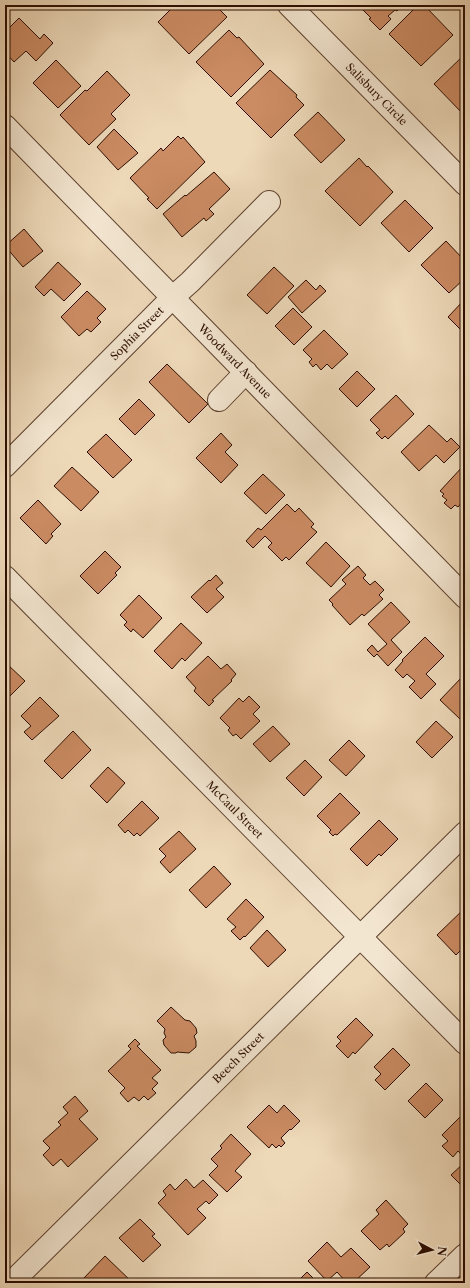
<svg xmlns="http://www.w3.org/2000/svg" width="470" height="1288" viewBox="0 0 470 1288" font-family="'Libre Caslon Text',serif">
<rect width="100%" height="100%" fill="#edd8b8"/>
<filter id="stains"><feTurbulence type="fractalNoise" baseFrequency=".005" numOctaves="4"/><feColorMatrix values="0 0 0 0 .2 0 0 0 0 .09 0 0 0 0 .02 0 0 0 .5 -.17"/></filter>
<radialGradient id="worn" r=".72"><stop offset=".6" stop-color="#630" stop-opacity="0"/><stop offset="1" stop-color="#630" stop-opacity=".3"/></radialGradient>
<path fill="#cb8b63" stroke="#2d0e01" d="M175,5h40l12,12 -38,37 -31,-32z
M358,5h45l-6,6 -2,-1 -7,6 3,3 -11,11 -11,-11 2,-1z
M418,5h6l29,30 -32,31 -32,-32z
M19,18l21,21 4,-5 9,9 -17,18 -10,-10 -12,11 -9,-10v-20z
M229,30l8,8 2,-1 25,27 -33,33 -35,-35z
M465,54v62l-31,-32z
M56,60l25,26 -23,22 -25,-25z
M270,70l27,25 -1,2 8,8 -33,33 -35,-35z
M107,71l23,24 -19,19 5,5 -27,26 -29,-30 25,-25 2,1z
M318,112l27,28 -24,23 -27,-28z
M114,129l24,24 -20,17 -21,-23z
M178,136l3,3 2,-2 22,25 -48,47 -10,-10 2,-1 -19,-20 31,-30 2,3z
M359,158l8,9 1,-1 25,26 -33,34 -35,-35z
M214,172l16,17 -21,20 5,5 -8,7 -2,-3 -22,19 -19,-23 22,-19 1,1z
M405,200l28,28 -24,24 -28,-29z
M24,229l19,22 -20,16 -18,-21z
M446,241l19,20v17l-16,15 -28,-28z
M58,262l23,22 -17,17 -13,-12 -7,7 -9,-9z
M274,267l20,19 -27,28 -20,-19z
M306,280l10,10 4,-5 6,6 -24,22 -14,-16z
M87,291l19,18 -9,9 4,4 -10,10 -4,-3 -8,7 -18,-19z
M465,299v35l-17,-17z
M293,308l19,19 -18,18 -19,-19z
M324,330l24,24 -16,15 -5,-5 -6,6 -5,-6 -3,3 -4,-5 3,-3 -9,-9z
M167,364l41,40 -19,19 -40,-41z
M357,371l18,18 -18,18 -18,-18z
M396,395l18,19 -26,25 -3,-3 -3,3 -6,-6 4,-3 -10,-10z
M139,399l16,16 -20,20 -16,-16z
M429,425l18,17 4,-4 9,9 -16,16 -8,-8 -17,16 -18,-19z
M221,433l11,12 -7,7 13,13 -17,18 -25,-25z
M106,434l26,26 -19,18 -26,-26z
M464,465l1,1v33l-7,8 -3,-2 -4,4 -7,-6 3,-3 -5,-4 2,-2 -4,-3z
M72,467l27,25 -18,19 -27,-25z
M263,474l22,21 -19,19 -22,-21z
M38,500l23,24 -10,10 2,2 -7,8 -26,-26z
M287,504l8,8 4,-4 15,16 -3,3 6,5 -28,28 -3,-3 -4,4 -14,-14 4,-4 -7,-7 -12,12 -7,-7 12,-13 3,2z
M326,542l24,24 -19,21 -25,-24z
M105,551l16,16 -6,6 2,2 -19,19 -18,-18z
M358,566l8,9 -3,3 7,7 5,-4 9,9 -5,5 4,4 -19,17 -2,-2 -12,11 -18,-20 1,-1 -4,-4 17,-16 -4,-4z
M216,575l7,8 -7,6 8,8 -17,16 -16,-16 18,-17 1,1z
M139,595l23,23 -19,20 -10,-9 -2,3 -7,-7 3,-3 -7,-7z
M391,602l19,20 -19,18 11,12 -14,14 -11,-12 -3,3 -7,-7 5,-5 6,7 9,-8 -19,-20z
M181,623l21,20 -17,18 -3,-3 -10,11 -18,-18z
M425,637l19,19 -18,18 10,10 -15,15 -12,-12 6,-6 -8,-7 -4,4 -8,-8 8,-9 -1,-1z
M208,656l13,13 6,-5 9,10 -5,6 1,1 -20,19 2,1 -5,5 -15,-15 2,-3 -10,-11z
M7,664l18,17 -19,19 -1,-34z
M463,676l2,2v35l-5,6 -20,-19z
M249,696l11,11 -7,7 7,7 -19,18 -5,-5 -3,2 -5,-6 2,-2 -10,-10 19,-20 4,4z
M40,697l19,19 -27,24 -8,-8 7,-6 -10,-10z
M436,721l17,16 -21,21 -16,-16z
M273,726l17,18 -20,18 -17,-18z
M465,728v9l-5,-5z
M73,731l18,19 -29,29 -18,-18z
M349,740l16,16 -19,20 -17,-16z
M305,760l17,17 -18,19 -18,-18z
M108,767l17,16 -18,20 -17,-17z
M340,793l20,20 -23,22 -2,-1 -2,2 -4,-4 2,-2 -14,-14z
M142,801l17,17 -19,18 -3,-3 -3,3 -6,-6 -3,3 -7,-8z
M379,820l19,19 -17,17 -2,-2 -12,12 -17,-17z
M179,831l17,18 -26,24 -10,-11 6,-6 -7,-7z
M214,866l17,18 -25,24 -17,-18z
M246,899l18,18 -19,20 -1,-1 -4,4 -9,-9 5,-4 -9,-8z
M465,908v38l-9,9 -19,-20z
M267,930l19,20 -18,17 -18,-19z
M171,1007l14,13 5,1 6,7 1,5 -3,3 2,5v6l-7,6 -12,-1 -1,1h-5l-7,-8 -1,-5 3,-3 -2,-4 1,-4 -8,-8z
M356,1018l17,17 -18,19 -2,-2 -5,6 -12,-12 5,-5 -4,-4z
M135,1039l5,5 -3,2 24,24 -9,8 6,5 -6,6 4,4 -8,7 -4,-4 -5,5 -5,-4 -6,5 -8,-9 5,-5 -17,-17 23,-22 -3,-3z
M393,1048l17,17 -25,25 -10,-10 6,-6 -7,-7z
M426,1083l17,17 -18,18 -17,-17z
M75,1096l13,15 -9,8 19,20 -30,28 -7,-8 -8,7 -10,-11 7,-7 -7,-7 18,-16 -3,-3 10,-9 -5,-6z
M269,1105l8,8 7,-8 16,16 -9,9 -1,-1 -9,9 4,5 -4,4 -2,-2 -3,3 -4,-4 -3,4 -22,-21z
M460,1117l5,4v26l-5,6 -2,-2 -5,6 -11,-11 6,-5 -6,-6z
M231,1134l20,20 -16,17 7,6 -15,15 -18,-17 9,-9 -7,-7 11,-11 -2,-2z
M465,1162v27l-14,-14z
M186,1179l8,9 9,-8 15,15 -9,9 -3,-3 -9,8 9,9 -18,17 -30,-32 8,-8 -3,-4 7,-7 5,6z
M386,1200l22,24 -5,5 2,3 -16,15 -2,-3 -7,6 -19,-19 18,-17 -3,-4z
M140,1219l15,15 -3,2 9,9 -18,17 -24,-24z
M327,1242l14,15 10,-9 19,19 -17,16h-6l-10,-11 -10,9 -19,-20z
M105,1256l28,27h-45l-5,-4z
M307,1272l11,11h-22z"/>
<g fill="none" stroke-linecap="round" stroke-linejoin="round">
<g stroke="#5d402f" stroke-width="24">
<g id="minor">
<path id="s1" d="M289,5l176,179"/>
<path id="s2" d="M5,126l460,471"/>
<path d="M219,400l27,-28"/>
<path id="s3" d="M5,466l168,-169 17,-15 79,-80"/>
<path id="s4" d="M5,577l460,466"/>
<path id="s5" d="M11,1283l454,-450"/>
<path d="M436,1283l29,-28"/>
</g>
</g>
<use href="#minor" stroke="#f3e6d1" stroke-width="22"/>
</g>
<g text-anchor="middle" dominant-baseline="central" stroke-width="3.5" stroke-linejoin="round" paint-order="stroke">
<g font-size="11" fill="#2d0e01" stroke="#f3e6d1">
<text stroke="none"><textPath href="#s1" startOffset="125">Salisbury Circle</textPath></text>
<text stroke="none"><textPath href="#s3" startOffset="187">Sophia Street</textPath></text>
<text stroke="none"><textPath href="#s2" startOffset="329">Woodward Avenue</textPath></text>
<text stroke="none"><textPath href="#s4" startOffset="327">McCaul Street</textPath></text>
<text stroke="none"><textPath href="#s5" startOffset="320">Beech Street</textPath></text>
</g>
</g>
<rect width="470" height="1288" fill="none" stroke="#edd8b8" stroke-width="20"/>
<rect x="6" y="6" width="458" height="1276" fill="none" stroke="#2d0e01" stroke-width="2"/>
<rect x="10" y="10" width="450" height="1268" fill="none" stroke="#2d0e01"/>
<g transform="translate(432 1250) rotate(97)" stroke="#f3e6d1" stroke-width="3" paint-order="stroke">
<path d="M0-3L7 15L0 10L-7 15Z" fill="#2d0e01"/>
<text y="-6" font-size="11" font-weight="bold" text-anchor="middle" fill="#2d0e01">N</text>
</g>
<rect width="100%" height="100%" filter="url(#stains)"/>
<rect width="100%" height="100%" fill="url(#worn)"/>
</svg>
